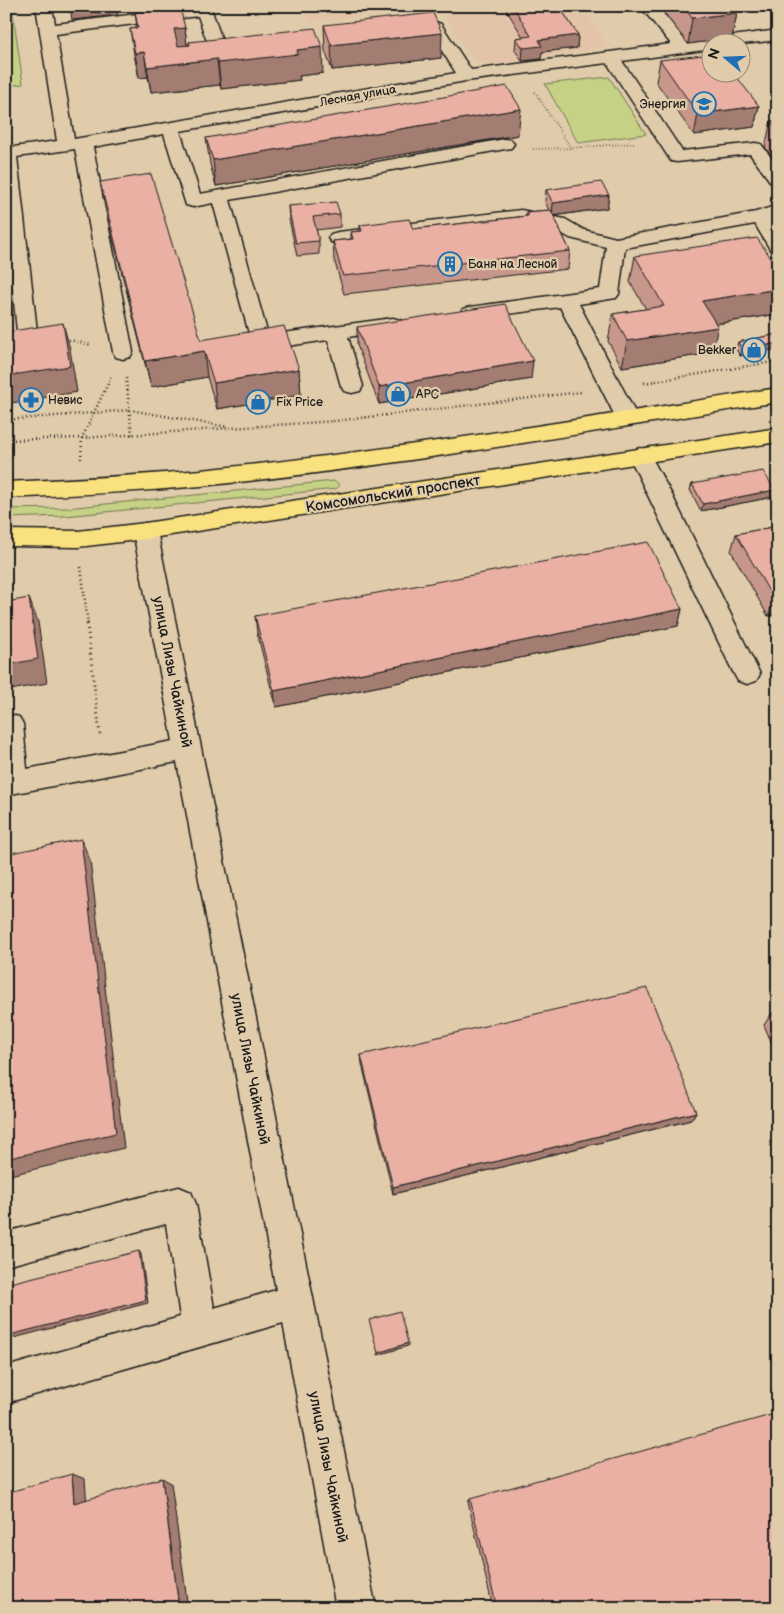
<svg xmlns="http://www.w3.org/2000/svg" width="784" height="1614" viewBox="0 0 784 1614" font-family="'Balsamiq Sans',sans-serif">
<rect width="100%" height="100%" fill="#e0ccaa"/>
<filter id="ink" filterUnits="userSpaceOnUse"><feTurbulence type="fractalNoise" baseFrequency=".02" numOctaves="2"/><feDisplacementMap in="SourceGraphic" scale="10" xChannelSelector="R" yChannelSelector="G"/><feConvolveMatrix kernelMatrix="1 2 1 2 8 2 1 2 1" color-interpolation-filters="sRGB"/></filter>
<g filter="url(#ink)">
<path fill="#e3c4a8" d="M303,6h131l-124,17z
M439,6h142l28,41 -111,18 -24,-3z"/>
<path fill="#c5d185" stroke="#707650" d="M6,6h6l11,78 -17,2z
M609,77l37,57 -68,9 -33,-59z
M334,481l6,4 -4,4 -271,27 -59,2v-9l60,-1z"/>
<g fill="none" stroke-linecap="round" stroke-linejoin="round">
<g stroke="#1c1c1c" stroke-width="3">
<path id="minor" d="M36,6h16l3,18 149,-18 8,5 13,38 14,-2 8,5c-6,8 -25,9 -34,6l-15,-42 -142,18 18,105 382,-66 -26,-41 -26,1 -2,-3 2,-3 31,-5 6,2 30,46 200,-26 -31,-38h17l30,36 91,-12v10l-36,4v-2h-30v7l-90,12 60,90 73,-8 6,1 17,23v18l-6,-1 -22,-30 -73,8 -6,-1 -64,-98 -141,18 -286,50 20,63 305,-55 6,1 3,4 -3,4 -6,1 -275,51 38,135 125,-17 7,2 3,4 -3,4 -7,2 -45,7 15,49 -3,5 -8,2 -8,-2 -3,-5 -13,-46 -68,10 -7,-2 -40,-145 -20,4 -7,-2 -22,-71 -71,13 40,205 -3,5 -7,2 -7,-2 -3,-5 -38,-203 -58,8 20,174 -3,5 -7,1 -7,-1 -3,-5 -11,-106v-77l51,-7z
M778,205v12l-7,3 7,11v22l-7,-2 -16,-27 -130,24 -6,46 -3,4 -37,6 59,114 -3,5 -8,2 -8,-2 -3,-5 -56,-111 -90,12 -7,-2 -3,-4 3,-4 7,-2 130,-18 6,-42 -36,-9 -18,-10 -31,-6 -183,22 -7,-2 -3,-4 3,-4 7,-2 183,-22 44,9 19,11 32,8 140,-26z
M640,448l8,3 24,44 88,179 -4,7 -9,3 -9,-3 -4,-7 -105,-218 3,-5z
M145,523l8,2 4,6 219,1077h-40l-53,-285 -277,80v-36l174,-50 -14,-93 -160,42v-34l173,-45 12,5 5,12 18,104 62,-18 -99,-528 -171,33v-81l13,3 4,7 4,45 146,-28 -40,-210 4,-6z"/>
</g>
<g stroke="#1c1c1c" stroke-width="3">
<path id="major" d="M778,388v14c-192,30 -383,65 -577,84 -65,6 -130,9 -195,12v-16c65,-3 130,-6 195,-12 194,-19 385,-52 577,-82z
M778,428v14l-633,97 -67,8 -72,-1v-16l72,1 67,-8z"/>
</g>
<path stroke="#1c1c1c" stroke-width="2" stroke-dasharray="0.5 2.5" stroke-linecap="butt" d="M772,62l6,7
M535,92l36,56 65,-5
M533,149l38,-1"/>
<path stroke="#1c1c1c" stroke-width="2.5" stroke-dasharray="1 3" stroke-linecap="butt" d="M65,339l26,6
M126,378l6,57
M644,383l134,-22
M6,420l124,-10 98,17
M6,440l76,-2 253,-17 246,-29
M81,459l1,-21 29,-61
M81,567l7,58"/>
<path stroke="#1c1c1c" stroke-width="3" stroke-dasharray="1 4" stroke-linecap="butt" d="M87,624l13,111"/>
<use href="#minor" fill="#e0ccaa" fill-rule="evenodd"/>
<use href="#major" fill="#fae180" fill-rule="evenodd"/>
</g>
<path fill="#c8978c" stroke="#1c1c1c" d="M504,6h55l19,29 -1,13 -35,4 -1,7 -19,2 -7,-11 1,-12 7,-1z
M659,6h73l5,7 -5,25 -44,6z
M135,12l50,16 2,17h2v-3l134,31 -24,3 1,4 -79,9 -1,-4 -69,7 -3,-15 -9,1 -5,-23 -4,-26 7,-1z
M324,25l117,33 -109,12 -7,-19z
M660,60l99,46 -5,21 -60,8 -38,-53z
M771,121h7v44l-13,-18z
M518,135l-302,51 -6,-22 -4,-26z
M100,182l101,158 98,29 2,26 -84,14 -10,-32 -56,10 -46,-179z
M546,190l63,5 -2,13 -53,8 16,35 -2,18 -224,25 -10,-35 -1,-18 18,-2v-7l9,-1v-6l53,4 113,-13v-4l23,-2 -4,-8z
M288,206l52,8v13l-24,3 3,11v13l-22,2 -8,-37z
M635,256l143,12v46l-62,10 -4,29 -90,14 -14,-26 5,-27 33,-5 -16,-27z
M357,327l174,52 -152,25 -22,-59z
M778,334l-38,22 -4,-7 2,-7z
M692,484l81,13 -72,14 -11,-21z
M778,526v88l-10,2 -37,-65 5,-17z
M682,609l-4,17 -402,81 -19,-74 -2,-17z
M778,1012v46l-14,-33 8,-12z
M361,1055l335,57 -5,8 -298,74 -31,-130z
M470,1499l278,109h-255l-25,-106z"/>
<path fill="#a37b72" stroke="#1c1c1c" d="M70,6h46l2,9 -46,5z
M737,13l-5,25 -44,6 4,-26z
M185,28l3,26 -10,1 -4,-26z
M442,33l-1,25 -109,12 -1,-25z
M578,35l-1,13 -35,4 -1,7 -19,2 1,-13 16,-8z
M322,47l1,26 -24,3 1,4 -79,9 -3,-26 79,-13z
M144,52l4,25 -9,1 -4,-25z
M217,59l3,26 -69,7 -4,-25z
M759,106l-5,21 -60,8 4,-21z
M521,109l-3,26 -302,51 -3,-26z
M609,195l-2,13 -55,8 1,-13z
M778,289v25l-82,13 6,-26z
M63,323l7,26 7,43 -71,12v-28z
M718,327l-6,26 -90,14 5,-26z
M778,343v6l-38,7 2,-6z
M204,351l3,26 -56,10 -6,-26z
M533,361l-2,18 -152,25v-17z
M299,369l2,26 -84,14 -3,-26z
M775,490l-2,7 -72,14 2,-7z
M29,598l9,24 9,61 -41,8v-26z
M778,599v15l-10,2 6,-16z
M682,609l-4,17 -402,81 -2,-16z
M81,839l9,21 34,288 -118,28v-17z
M696,1112l-5,8 -298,74v-7z
M139,1251l2,3 7,49 -142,37v-4z
M408,1343v3l-30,9v-2z
M72,1474l13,5 2,28 -13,-4z
M162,1478l9,5 17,125h-9z"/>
<path fill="#e9b0a3" stroke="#1c1c1c" d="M513,6h46l19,29 -39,5 3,6 -19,2 -7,-10 15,-2z
M683,6h49l5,7 -45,5z
M180,8l5,20 -11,1 4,17 12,-1 -1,-3 126,-14 7,19 -25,3 1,4 -80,9 -1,-4 -70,8 -3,-15 -9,1 -5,-24 8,-1 -3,-16z
M433,13l9,20 -111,12 -7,-20z
M712,54v18h21l26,34 -61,8 -38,-54z
M507,86l14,23 -308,51 -7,-22z
M771,121h7v9z
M151,174l50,166 83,-14 15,43 -85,14 -10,-32 -59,10 -45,-179z
M601,182l8,13 -56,8 -7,-13z
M336,202l4,12 -27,3 6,24 -23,2 -8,-37z
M551,210l19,41 -227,25 -10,-35 20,-2 -2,-7 11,-1 -2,-6 49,-6 4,10 115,-13 -2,-4z
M757,238l21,30v21l-76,12 16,26 -91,14 -14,-27 51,-8 -29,-50z
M505,304l28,57 -154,26 -22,-60z
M63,323l7,43 -64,10v-44z
M778,334v9l-36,7 -4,-8z
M763,471l12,19 -72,14 -11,-20z
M778,526v73l-4,1 -38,-66z
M648,542l34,67 -408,82 -19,-75z
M29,598l9,61 -32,6v-63z
M81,839l35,294 -110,26v-97l4,-1 -4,-47v-160z
M647,988l49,124 -303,75 -32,-132z
M778,1012v15l-6,-14z
M139,1251l7,49 -140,36v-52z
M400,1311l8,32 -30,10 -9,-33z
M778,1413v186l-30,9h-251l-27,-109z
M72,1474l2,29 88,-25 17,130h-173v-115z"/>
</g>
<defs>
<g id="university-ring" transform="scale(1.25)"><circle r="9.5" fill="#e0ccaa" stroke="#1f6fb2" stroke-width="1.5"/><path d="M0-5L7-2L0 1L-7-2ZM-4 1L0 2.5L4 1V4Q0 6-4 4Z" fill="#1f6fb2"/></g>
<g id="building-ring" transform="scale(1.25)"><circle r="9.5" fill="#e0ccaa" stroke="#1f6fb2" stroke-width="1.5"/><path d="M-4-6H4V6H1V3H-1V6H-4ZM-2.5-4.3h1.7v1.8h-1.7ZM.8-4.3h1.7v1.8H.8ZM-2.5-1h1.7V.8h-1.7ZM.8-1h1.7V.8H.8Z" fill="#1f6fb2"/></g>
<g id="shop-ring" transform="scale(1.25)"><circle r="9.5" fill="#e0ccaa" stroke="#1f6fb2" stroke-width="1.5"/><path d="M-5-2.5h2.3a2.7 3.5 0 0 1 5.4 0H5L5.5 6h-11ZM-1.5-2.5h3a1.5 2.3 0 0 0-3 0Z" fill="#1f6fb2"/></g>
<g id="pharmacy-ring" transform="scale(1.25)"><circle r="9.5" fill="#e0ccaa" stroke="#1f6fb2" stroke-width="1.5"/><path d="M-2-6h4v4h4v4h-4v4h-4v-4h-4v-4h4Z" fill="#1f6fb2"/></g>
</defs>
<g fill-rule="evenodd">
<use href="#university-ring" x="704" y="104"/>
<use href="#building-ring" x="450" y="264"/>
<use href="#shop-ring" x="754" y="350"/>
<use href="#shop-ring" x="398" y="394"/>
<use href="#pharmacy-ring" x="31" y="400"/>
<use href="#shop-ring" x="258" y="402"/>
</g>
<g text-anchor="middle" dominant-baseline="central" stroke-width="4.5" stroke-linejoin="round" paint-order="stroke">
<g font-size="12" fill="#1c1c1c" stroke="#e0ccaa">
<text transform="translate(358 96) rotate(-10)">Лесная улица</text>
</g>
<g font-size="12" fill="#1c1c1c" stroke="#e0ccaa" text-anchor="start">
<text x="686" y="104" text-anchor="end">Энергия</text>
<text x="468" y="264">Баня на Лесной</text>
<text x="736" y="350" text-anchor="end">Bekker</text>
<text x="416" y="394">АРС</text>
<text x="48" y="400">Невис</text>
<text x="276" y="402">Fix Price</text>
</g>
<g font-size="15" fill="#1c1c1c" stroke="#e0ccaa">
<text transform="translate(393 494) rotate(-9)">Комсомольский проспект</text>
<text transform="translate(172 672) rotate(79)">улица Лизы Чайкиной</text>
<text transform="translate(250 1069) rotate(79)">улица Лизы Чайкиной</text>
<text transform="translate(328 1467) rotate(79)">улица Лизы Чайкиной</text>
</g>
</g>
<rect width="784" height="1614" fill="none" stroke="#e0ccaa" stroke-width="25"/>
<rect x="12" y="12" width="759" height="1589" fill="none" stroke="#1c1c1c" stroke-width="2" filter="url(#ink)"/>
<g transform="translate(726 58) rotate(289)"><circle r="24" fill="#e0ccaa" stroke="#928671"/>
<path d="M0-4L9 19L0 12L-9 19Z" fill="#1f6fb2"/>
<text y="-8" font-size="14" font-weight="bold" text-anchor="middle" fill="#1c1c1c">N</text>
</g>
</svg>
